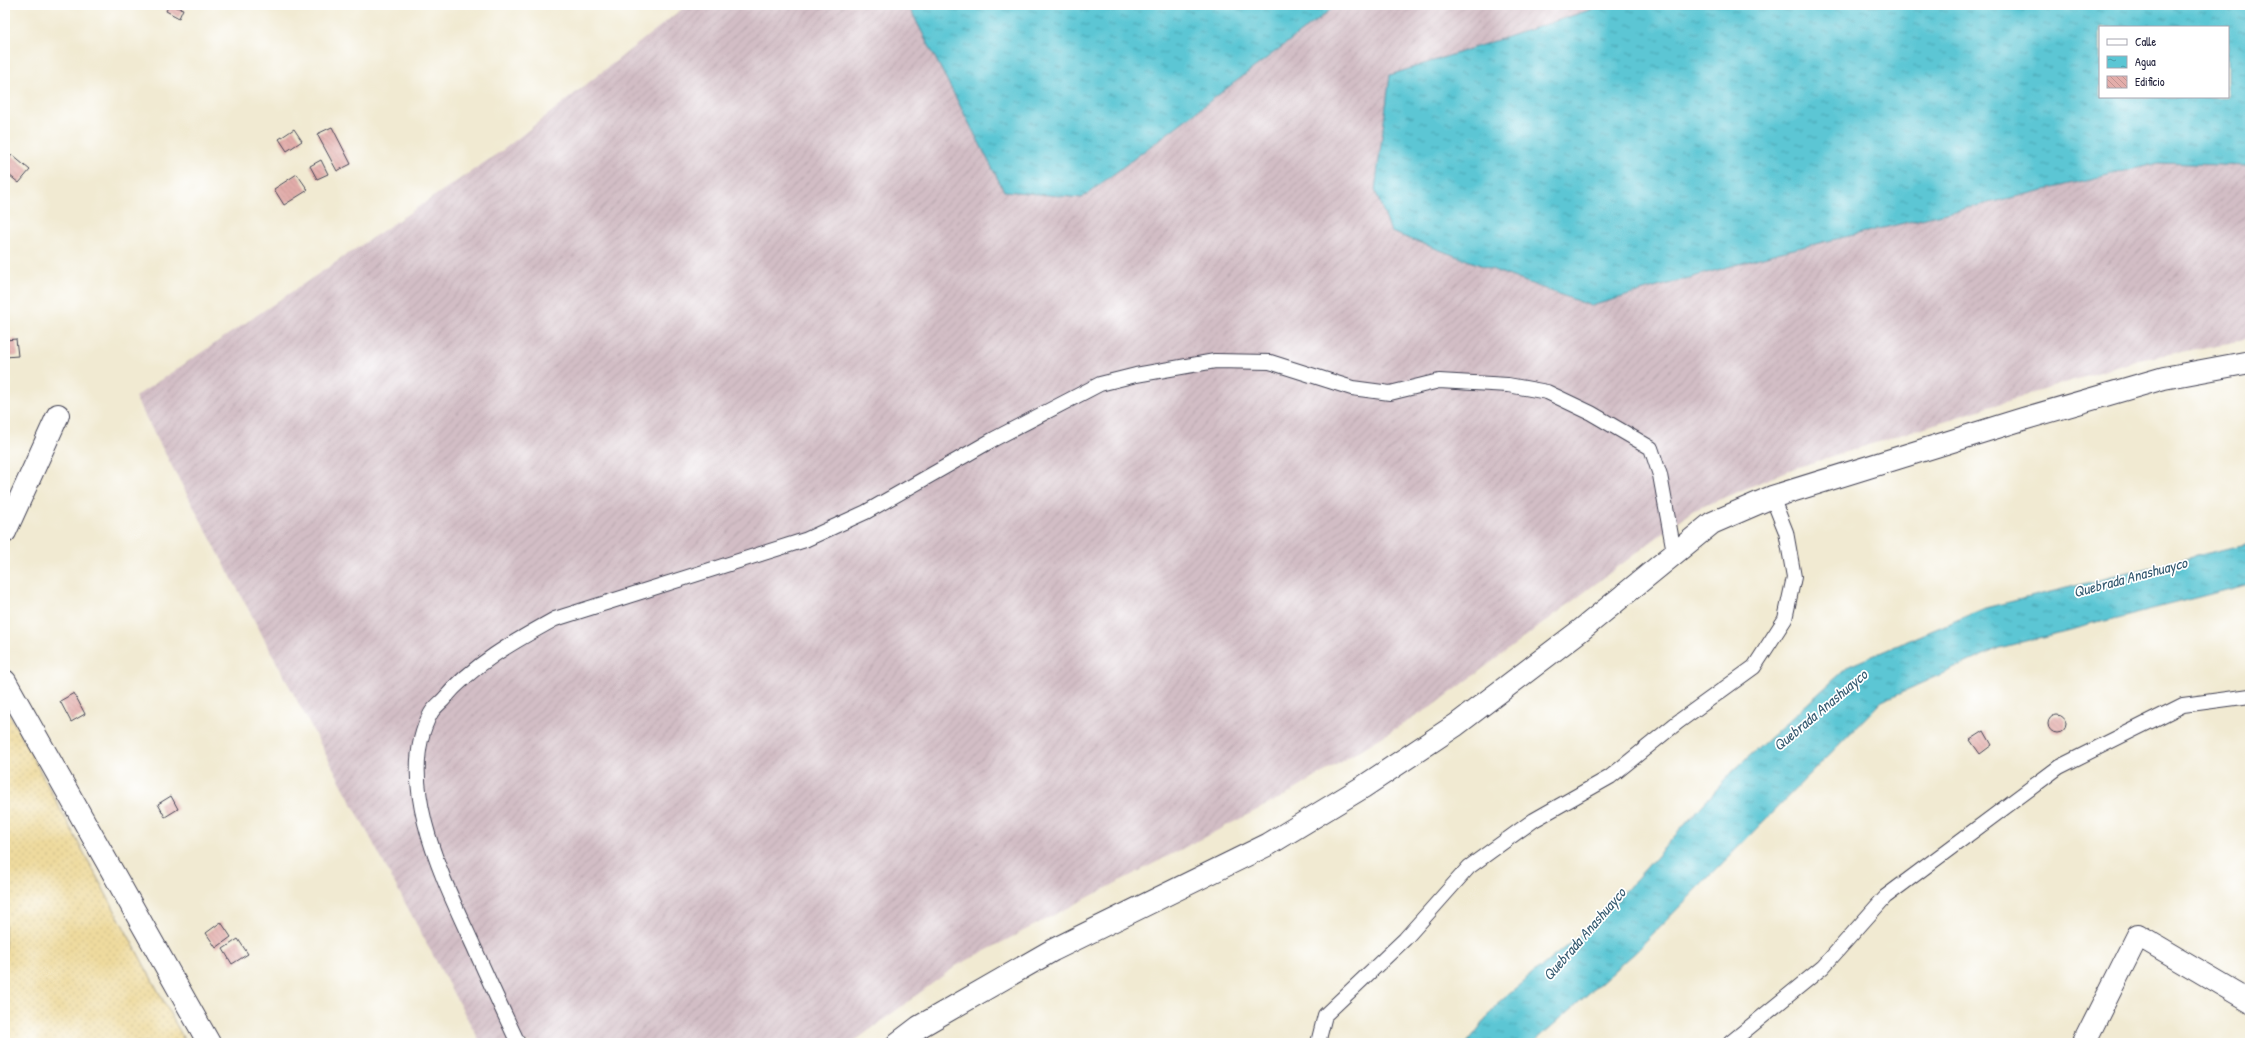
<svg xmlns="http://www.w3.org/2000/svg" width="2255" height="1048" viewBox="0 0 2255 1048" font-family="'Patrick Hand',sans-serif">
<defs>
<pattern id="industrial-furrows" width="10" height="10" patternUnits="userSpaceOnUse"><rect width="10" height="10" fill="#d2bdc5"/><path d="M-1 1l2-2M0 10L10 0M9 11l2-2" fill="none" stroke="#b4a2aa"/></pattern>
<pattern id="sand-dots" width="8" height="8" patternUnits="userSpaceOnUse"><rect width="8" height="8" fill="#eeda9e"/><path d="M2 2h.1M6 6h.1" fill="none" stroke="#ccbb89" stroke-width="1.8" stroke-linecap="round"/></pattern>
<pattern id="water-ripples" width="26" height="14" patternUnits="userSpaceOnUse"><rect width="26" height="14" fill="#5bc6d4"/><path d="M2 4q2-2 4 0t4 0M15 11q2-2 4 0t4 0" fill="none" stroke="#4ba0ad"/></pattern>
<pattern id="building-back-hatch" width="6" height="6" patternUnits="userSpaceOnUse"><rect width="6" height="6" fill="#e3adaa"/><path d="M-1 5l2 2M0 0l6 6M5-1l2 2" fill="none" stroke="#c29593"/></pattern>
</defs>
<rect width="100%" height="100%" fill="#fff"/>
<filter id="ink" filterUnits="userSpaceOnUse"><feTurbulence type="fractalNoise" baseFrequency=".025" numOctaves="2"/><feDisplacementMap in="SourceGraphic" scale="8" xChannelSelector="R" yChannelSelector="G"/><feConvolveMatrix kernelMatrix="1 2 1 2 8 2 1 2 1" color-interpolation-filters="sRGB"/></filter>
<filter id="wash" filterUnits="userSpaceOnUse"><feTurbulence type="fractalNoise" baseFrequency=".012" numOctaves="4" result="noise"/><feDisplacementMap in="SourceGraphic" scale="16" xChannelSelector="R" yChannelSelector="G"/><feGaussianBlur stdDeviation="0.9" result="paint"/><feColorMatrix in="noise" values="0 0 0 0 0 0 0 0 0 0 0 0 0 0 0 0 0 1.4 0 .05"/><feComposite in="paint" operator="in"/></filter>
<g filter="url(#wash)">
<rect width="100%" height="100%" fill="#f1ead2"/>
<path fill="url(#industrial-furrows)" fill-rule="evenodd" d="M687,5h1563v334l-112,21 -346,109 -100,42 -256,193 -148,90 -332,172 -104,77h-371l-23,-41 -323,-605 368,-247zM2100,27h128v70h-128z"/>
<path fill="url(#sand-dots)" stroke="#887e6c" d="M5,706l181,337h-181z"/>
<path fill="url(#water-ripples)" stroke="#3e7488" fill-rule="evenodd" d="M908,5h429l-255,193 -78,-7z
M1605,5h645v161l-91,-3 -382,90 -186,53 -200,-74 -16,-42 15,-115zM2100,27h128v70h-128z
M2250,543v41l-251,64 -117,53 -246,250 -103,92h-66l34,-43 102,-84 130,-145 116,-105 136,-58z"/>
<g id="blocks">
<path fill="url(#building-back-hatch)" d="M169,5l14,4 -4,9 -13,-7z
M332,127l19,37 -14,7 -20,-37z
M294,129l8,12 -15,10 -8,-12z
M12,155l18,15 -11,13 -14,-11v-9z
M321,160l7,14 -11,5 -7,-13z
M297,174l11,16 -24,15 -10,-16z
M16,339l2,17 -13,1v-17z
M74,693l11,21 -14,8 -11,-21z
M2048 724a9 9 0 1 1 18 0a9 9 0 1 1-18 0Z
M1984,731l8,14 -12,9 -10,-14z
M171,796l7,13 -13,8 -7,-13z
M221,922l10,15 -15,11 -10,-15z
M238,939l10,15 -16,10 -9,-15z"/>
</g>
</g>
<g filter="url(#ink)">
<use href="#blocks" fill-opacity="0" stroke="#414052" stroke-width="1"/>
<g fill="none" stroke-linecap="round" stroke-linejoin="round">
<g stroke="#414052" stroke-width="16">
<path id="service" d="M518,1043c-15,-32 -30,-64 -44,-96 -29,-64 -81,-165 -43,-234 3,-5 8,-9 12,-13 30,-36 72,-59 112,-81l250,-79 61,-28 128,-73 106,-55 36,-9 79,-14 55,1 82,26 38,5 49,-12 69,4 39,7 44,21 60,35 9,27 14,77
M1318,1043l7,-28 80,-76 64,-72 65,-47 76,-43 68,-55 76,-55 31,-48 9,-42 -8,-45 -14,-35
M1730,1043l93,-76 62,-70 174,-130 124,-62 67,-9"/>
</g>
<g stroke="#414052" stroke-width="24">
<path id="minor" d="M5,532l53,-117
M5,681l204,362
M2084,1043l54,-108 112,66"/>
</g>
<g stroke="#414052" stroke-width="24">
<path id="tertiary" d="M898,1043l21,-16 134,-77 216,-106 94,-57 93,-62 125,-95 131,-107 60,-26 251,-78 141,-41 86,-16"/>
</g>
<use href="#service" stroke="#fff" stroke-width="14"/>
<use href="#minor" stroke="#fff" stroke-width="22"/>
<use href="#tertiary" stroke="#fff" stroke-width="22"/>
</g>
</g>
<g text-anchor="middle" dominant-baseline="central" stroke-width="3.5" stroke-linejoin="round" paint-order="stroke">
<g font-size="15" font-style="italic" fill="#365b71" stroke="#fff">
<text transform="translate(2130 577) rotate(-15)">Quebrada Anashuayco</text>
<text transform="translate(1820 710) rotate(-40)">Quebrada Anashuayco</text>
<text transform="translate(1584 934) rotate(-49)">Quebrada Anashuayco</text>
</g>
</g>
<rect width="2255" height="1048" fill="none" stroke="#fff" stroke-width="20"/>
<rect x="2099" y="26" width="130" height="72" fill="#ffffff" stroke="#a7a7b1"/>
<rect x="2107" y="39" width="20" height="6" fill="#ffffff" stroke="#a7a7b1"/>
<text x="2135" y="46" font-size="12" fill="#22223b">Calle</text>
<rect x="2107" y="56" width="20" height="12" fill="url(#water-ripples)" stroke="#a7a7b1"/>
<text x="2135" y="66" font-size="12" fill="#22223b">Agua</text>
<rect x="2107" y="76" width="20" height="12" fill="url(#building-back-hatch)" stroke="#a7a7b1"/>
<text x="2135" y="86" font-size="12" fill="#22223b">Edificio</text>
</svg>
